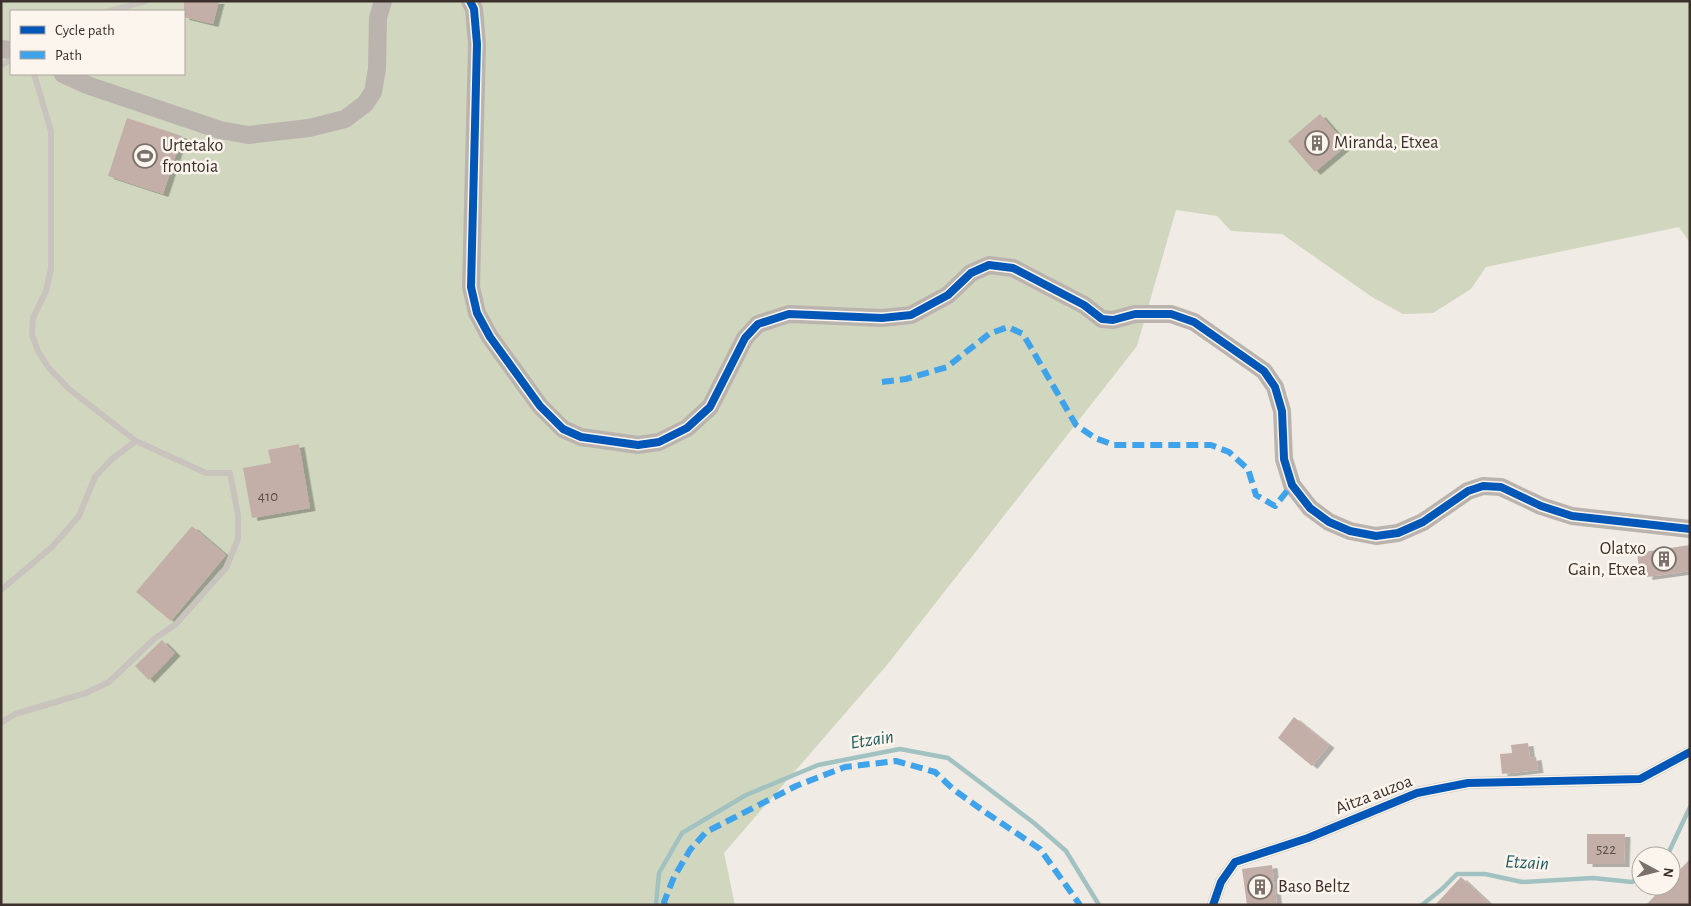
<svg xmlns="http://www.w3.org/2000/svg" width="1691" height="906" viewBox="0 0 1691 906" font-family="'Alegreya Sans',sans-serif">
<defs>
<filter id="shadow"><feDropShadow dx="5.5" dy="3" stdDeviation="0" flood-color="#0004"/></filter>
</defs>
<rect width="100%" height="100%" fill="#f0ebe5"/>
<path fill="#d1d6bf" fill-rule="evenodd" d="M1,1h1689v242l-11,-16 -193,40 -15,22 -38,24 -30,1 -31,-17 -90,-63 -51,-3 -14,-15 -41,-6 -39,136 -250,319 -163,188 11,52h-734zM11,11h173v63h-173z"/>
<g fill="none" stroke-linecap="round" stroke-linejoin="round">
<path stroke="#a1c2c1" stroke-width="4.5" d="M1667,856l23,-49
M656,905l3,-32 23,-40 64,-38 72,-30 82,-16 48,9 86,65 32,28 33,54
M1422,905l20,-16 15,-15h28l37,8 71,-4 39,4 9,-5"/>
</g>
<path fill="#c3afa7" filter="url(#shadow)" d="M184,1h35l-6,23 -29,-7z
M1320,114l27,31 -32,27 -27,-31z
M127,118l55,18 -19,58 -55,-18z
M299,444l11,64 -58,10 -9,-50 28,-5 -3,-13z
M192,526l34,29 -55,66 -35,-29z
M1690,545v26l-43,6 -2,-11 -6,1 -2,-14z
M162,640l13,13 -26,27 -14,-14z
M1294,717l35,28 -17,21 -34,-28z
M1528,743l2,15 6,-1 2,13 -36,4 -2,-20 12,-1 -1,-8z
M1587,834h38l-1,30h-37z
M1690,859v46h-44l18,-19h7v-7z
M1272,865l5,40h-30l-5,-36z
M1461,877l30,28h-56z"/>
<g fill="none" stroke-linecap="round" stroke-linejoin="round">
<path stroke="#c9c3be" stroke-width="6" d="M110,11l36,-10
M1,65l10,-5
M1,590l51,-43 27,-31 16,-39 18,-19 23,-17
M1,723l14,-9 71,-21 23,-11 45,-43 22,-15 50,-56 12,-29v-24l-8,-42h-24l-70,-32 -67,-52 -21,-22 -10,-16 -6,-16 1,-17 13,-27 5,-22v-138l-17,-57"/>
<path stroke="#c9c3be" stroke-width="12" d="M1213,905l8,-23 14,-20 73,-24 109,-45 51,-10 172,-4 50,-27"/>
<path stroke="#bab3ae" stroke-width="18" d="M470,1l4,8 3,35 -6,243 6,26 13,24 50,69 23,23 18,8 57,8 21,-3 28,-14 23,-21 35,-69 13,-14 31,-10 93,4 29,-3 37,-20 23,-22 18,-8 24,3 71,37 18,14 11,1 22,-6h36l23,8 70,49 11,16 7,24 2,48 8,26 18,23 19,14 21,9 26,5 22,-3 25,-11 45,-31 15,-5 18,1 40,19 31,10 118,13
M1,49l10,1
M63,74l24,11 133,45 28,5 61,-7 36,-9 20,-15 8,-12 4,-23 1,-51 5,-17"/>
<path stroke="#3fa3eb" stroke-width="6" stroke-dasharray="12 6" stroke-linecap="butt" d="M882,382l24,-3 41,-12 42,-33 19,-7 15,7 53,91 19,13 19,7h97l18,7 19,17 8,26 19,11 17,-21
M665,905l-1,-3 10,-25 16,-27 16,-18 90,-46 49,-19 51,-6 39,11 18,17 32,23 55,37 40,56"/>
<g stroke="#fbf5ee" stroke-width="11">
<path id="cycleway" d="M470,1l4,8 3,35 -6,243 6,26 13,24 50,69 23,23 18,8 57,8 21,-3 28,-14 23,-21 35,-69 13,-14 31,-10 93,4 29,-3 37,-20 23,-22 18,-8 24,3 71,37 18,14 11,1 22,-6h36l23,8 70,49 11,16 7,24 2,48 8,26 18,23 19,14 21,9 26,5 22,-3 25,-11 45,-31 15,-5 18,1 40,19 31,10 118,13
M1213,905l8,-23 14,-20 73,-24 109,-45 51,-10 172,-4 50,-27"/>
</g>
<use href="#cycleway" stroke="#0057b8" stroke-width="8"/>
</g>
<defs>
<g id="building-ring" transform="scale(1.25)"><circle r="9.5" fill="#fbf5ee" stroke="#7a716c" stroke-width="1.5"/><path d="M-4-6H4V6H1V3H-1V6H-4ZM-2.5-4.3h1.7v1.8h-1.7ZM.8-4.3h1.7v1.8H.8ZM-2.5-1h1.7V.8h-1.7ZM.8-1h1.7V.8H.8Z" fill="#7a716c"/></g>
<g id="stadium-ring" transform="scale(1.25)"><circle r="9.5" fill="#fbf5ee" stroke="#7a716c" stroke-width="1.5"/><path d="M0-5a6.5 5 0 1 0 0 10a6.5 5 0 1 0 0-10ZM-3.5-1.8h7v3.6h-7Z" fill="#7a716c"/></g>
</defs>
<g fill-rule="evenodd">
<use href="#building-ring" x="1317" y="143"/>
<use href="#stadium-ring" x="145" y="156"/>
<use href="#building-ring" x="1664" y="559"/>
<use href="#building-ring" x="1260" y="887"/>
</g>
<g text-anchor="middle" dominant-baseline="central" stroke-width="5" stroke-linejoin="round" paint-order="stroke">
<g font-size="15" fill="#5d504a">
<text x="268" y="496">410</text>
<text x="1606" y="849">522</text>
</g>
<g font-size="18" fill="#3b302b" stroke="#fbf5ee" text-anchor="start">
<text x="1334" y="143">Miranda, Etxea</text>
<text x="162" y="146">Urtetako<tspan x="162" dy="21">frontoia</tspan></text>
<text x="1646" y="549" text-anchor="end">Olatxo<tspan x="1646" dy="21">Gain, Etxea</tspan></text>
<text x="1278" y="887">Baso Beltz</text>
</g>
<g font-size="18" fill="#3b302b" stroke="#fbf5ee">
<text transform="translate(1374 795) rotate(-21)">Aitza auzoa</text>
</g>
<g font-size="19" font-style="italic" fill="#1f5a5e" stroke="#fbf5ee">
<text transform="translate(872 740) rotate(-9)">Etzain</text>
<text transform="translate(1527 863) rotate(3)">Etzain</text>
</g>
</g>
<rect width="1691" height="906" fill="none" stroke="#3b302b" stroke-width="5"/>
<rect x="10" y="10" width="175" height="65" fill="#fbf5ee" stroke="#aea6a0"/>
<rect x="20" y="26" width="25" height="8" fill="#0057b8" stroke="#aea6a0"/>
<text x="55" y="35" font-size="15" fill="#3b302b">Cycle path</text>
<rect x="20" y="51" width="25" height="8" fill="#3fa3eb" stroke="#aea6a0"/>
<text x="55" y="60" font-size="15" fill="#3b302b">Path</text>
<g transform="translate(1656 871) rotate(97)"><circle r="24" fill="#fbf5ee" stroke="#aea6a0"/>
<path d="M0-4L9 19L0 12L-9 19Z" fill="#7a716c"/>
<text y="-8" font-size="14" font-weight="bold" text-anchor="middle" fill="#3b302b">N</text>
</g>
</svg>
